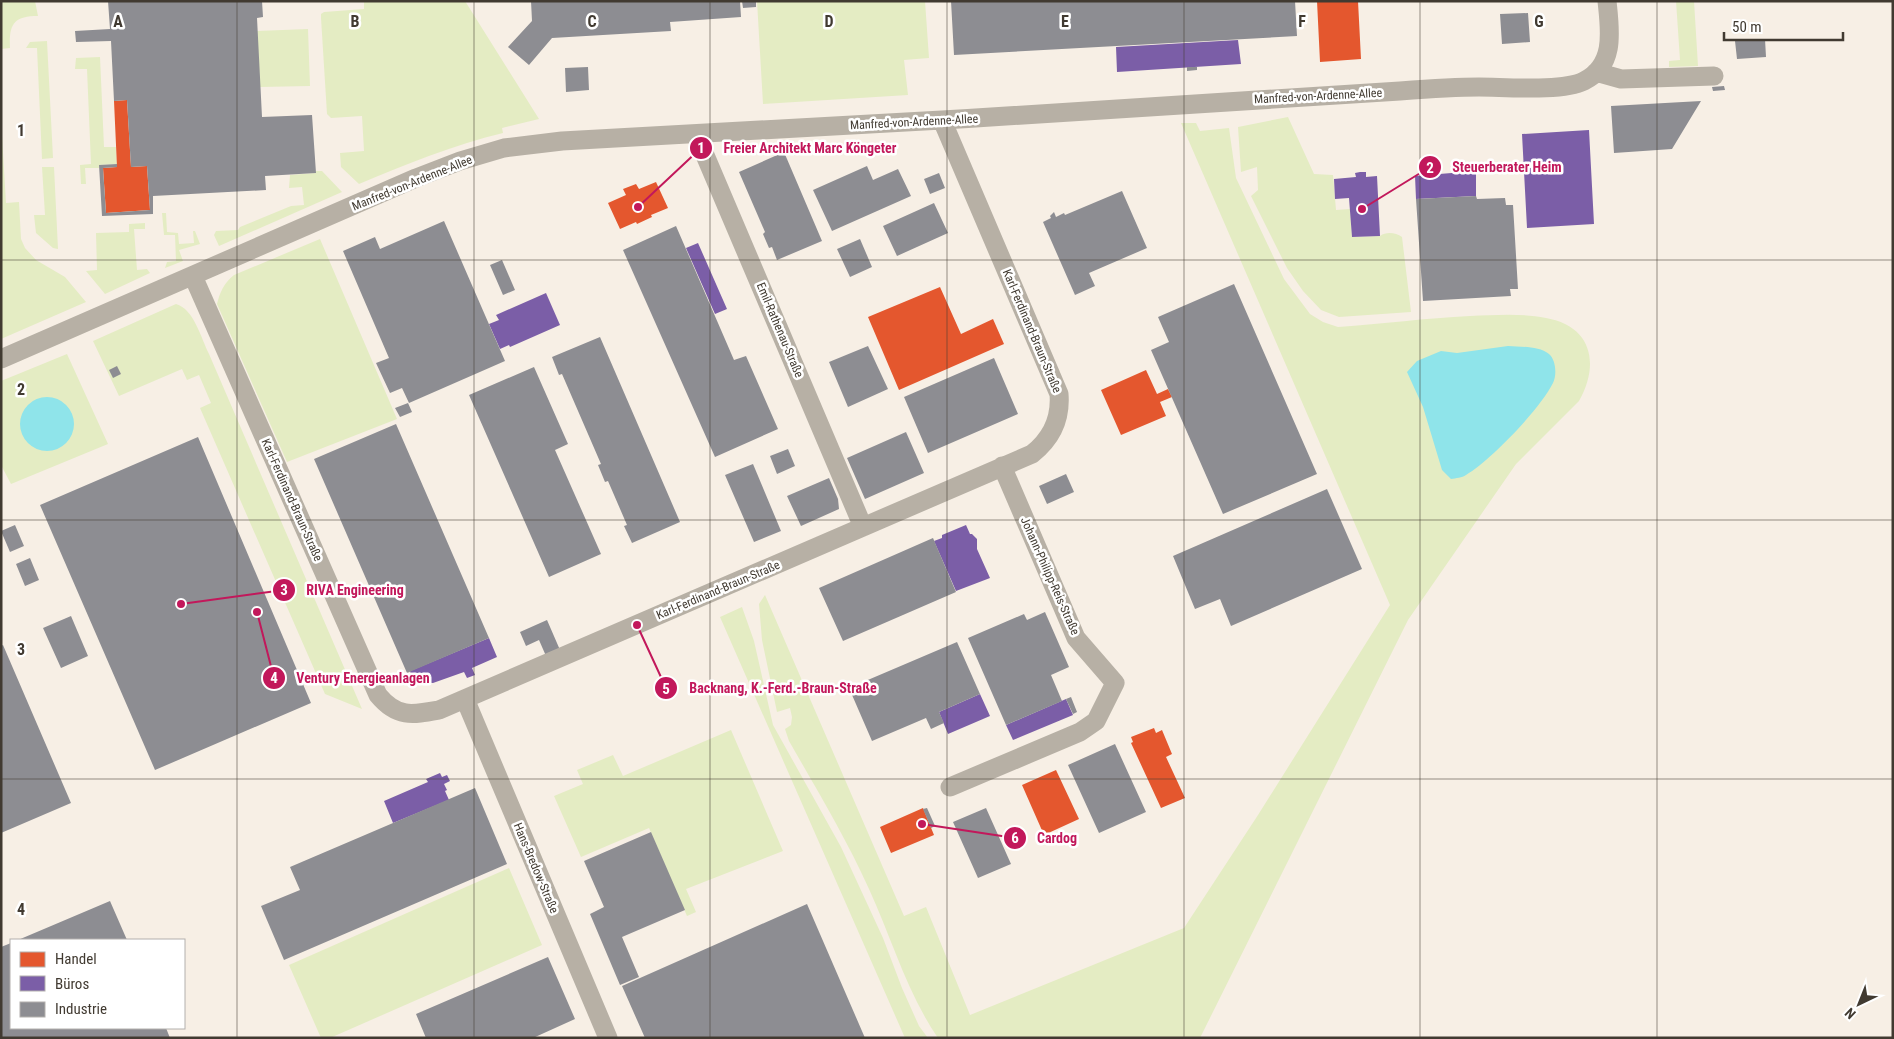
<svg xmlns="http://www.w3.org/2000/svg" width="1894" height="1039" viewBox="0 0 1894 1039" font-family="'Roboto Condensed',sans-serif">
<rect width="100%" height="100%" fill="#f7efe5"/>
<path fill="#e4ecc3" d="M1,1h34l3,15c-25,0 -29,9 -28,32l-9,1z
M364,1h101l74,118 -37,9 1,5c-50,12 -96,31 -144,51l-18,-17 -1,-14 24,-2 -2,-35 -31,2 -4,-4 -6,-96v-4l3,-2 40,-3z
M757,1h168l4,57 -25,2 4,35 -145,9z
M1676,1h18l4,65 -29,1v-6l11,-1z
M308,29l2,57 -50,1 -3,-56z
M47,41l6,117 -11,1 -5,-111h-11l4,-6z
M100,57l4,90h12l1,17 -18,1v3h-14l1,16h-5l-1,-19 11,-1 -4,-95h-12l1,-11z
M1288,117l26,57 19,1 3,35 14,-1 2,28 28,-1c7,-5 16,-3 22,1l9,75 -72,5 -18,-7 -18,-19 -16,-23 -36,-72 7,-6 -1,-23 -16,5 -3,-45z
M1,119l5,84 13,-1 2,37 4,9 11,12 29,17 21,25 -85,37z
M1181,123h15l4,8 29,-3 7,50 48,101 26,35 13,8 15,5c44,-3 88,-9 132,-11 25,-1 51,-3 76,2 46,8 54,46 33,83l-63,63 -108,156 -208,418h-262c-31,-45 -46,-99 -69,-149 -23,-51 -52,-99 -80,-148l-4,-12 6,-4 1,-8 -2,-9 -13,4 -15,-72 -3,-36 6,-9 139,321 22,-9 44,108 214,-87 74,-113 132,-210z
M42,167h12l4,82 -5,-1 -17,-15 -2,-18h11z
M316,171h6l20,21 -123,54 -5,-11 2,-4 22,-1 2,-3 51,-21 13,-1 -2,-18 -13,1 1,-13 25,-2z
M162,213h4l1,19 11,1 1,11 15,-1 -1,-12h2l5,13 -21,6 4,11 -18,7 2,-6 9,-1 -1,-26h-11z
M145,223v6h-11l3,41 10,-1 3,4 -45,21 -19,-23 11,-1 -1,-37 33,-1v-8z
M320,239l77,180 -110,43 -70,-158c3,-12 7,-21 17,-29z
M176,304c18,5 25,34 33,50l153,355 -37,-15 -125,-286 11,-5 -12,-28 -12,5 -5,-11 -63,27 -26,-55z
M67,354l41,90 -97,40 -10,-19v-84z
M742,607l12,34 19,84 68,122 42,91 19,50 17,38 9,12h-23l-185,-421z
M731,730l52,121 -97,38 10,23 -9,4 -38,-88 -68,29 -27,-61 29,-12 -6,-14 36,-15 10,21z
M509,868l33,77 -212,93h-9l-32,-73z"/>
<path fill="#8fe4ea" d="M1508,346c13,1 31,0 41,8 7,6 8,21 4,29 -13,26 -62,77 -87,92 -4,3 -10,3 -15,4l-9,-9 -19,-63 -16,-35 10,-11 24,-10 16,2z
M20 424a27 27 0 1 1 54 0a27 27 0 1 1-54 0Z"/>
<path fill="#e4572e" d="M1317,1h41l3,58 -41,3z
M127,100l4,67 16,-1 3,44 -44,3 -3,-45 14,-1 -3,-66z
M656,182l12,26 -17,7 1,2 -15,7 -1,-2 -16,7 -12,-26 18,-8 -3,-6 13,-5 3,5z
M940,287l21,47 32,-15 11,25 -105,46 -31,-73z
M1146,370l11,24 11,-5 4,8 -12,5 6,14 -45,19 -20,-45z
M1154,728l2,5 6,-3 10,24 -6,3 19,41 -24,10 -30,-65 2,-1 -2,-5z
M1056,770l23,49 -35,16 -22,-50z
M923,808l11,27 -43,18 -11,-26z"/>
<path fill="#7b5ea7" d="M1238,40l3,24 -124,8 -1,-25z
M1589,130l5,94 -67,4 -5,-94z
M1476,171v25l-60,3 -1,-23z
M1360,172h6v5l11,-1 3,60 -28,1 -3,-39 -14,1 -1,-20 22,-2 -1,-4z
M698,243l29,66 -12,5 -29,-66z
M546,293l14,32 -50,22 -1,-2 -9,4 -11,-25 10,-4 -3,-5z
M966,525l4,9h2l5,5v10l13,29 -34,13 -22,-50 8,-3v-3z
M489,638l8,19 -25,11 3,7 -8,3 -3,-6 -31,11 -19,-1 -4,-11z
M980,694l10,22 -42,18 -9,-22z
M1066,699l7,16 -60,25 -7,-15z
M440,773l2,4 5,-2 3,6 -6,3 3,6 -2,1 4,9 -56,23 -9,-22 44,-19 -2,-3z"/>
<path fill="#8d8d92" d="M108,1h154l1,16 -6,1 5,99 50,-2 4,58 -51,3 1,14 -113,6v18l-51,2 -3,-51 18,-1v3l-14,1 3,45 44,-3 -3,-44 -16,1 -4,-67 -13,1 -3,-60 -35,1 -1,-11 35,-2z
M531,1h209l1,16 -71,5 1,9 -119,7 -23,27 -21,-18 24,-26z
M742,1h14v6l-13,1z
M951,1h344l2,35 -343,19z
M1528,13l2,29 -28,2 -2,-30z
M1765,39l1,18 -29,2 -2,-18z
M588,67l1,23 -23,2 -1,-24z
M1187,67h10v3l-10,1z
M1724,86l1,4 -12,1 -1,-4z
M1701,101l-29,48 -58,4 -3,-47z
M784,152l38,89 -45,19 -5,-13 -3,1 -6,-14 2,-2 -26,-60z
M867,166l6,14 25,-11 13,27 -79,35 -19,-41z
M939,173l6,15 -15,6 -6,-15z
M1122,191l25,57 -58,25 6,13 -20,9 -32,-73 8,-4 -1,-2 4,-4 2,5 8,-4 1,2z
M1476,196l1,3 28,-1 1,7h7l5,84h-8l1,7 -88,5 -7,-102z
M934,203l14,30 -51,23 -14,-30z
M444,221l61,140 -96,42 -7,-15 -12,5 -14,-30 13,-5 -46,-107 32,-14 5,12z
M676,226l58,134 12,-4 32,73 -63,28 -92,-207z
M860,239l12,28 -22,10 -13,-28z
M502,260l13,30 -12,5 -13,-30z
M1234,284l83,190 -94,40 -72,-164 18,-8 -11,-25z
M600,337l80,185 -48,21 -8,-17 3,-1 -19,-44 -3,1 -7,-17 3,-1 -39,-90 -3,1 -7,-18z
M868,346l20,43 -40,18 -19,-45z
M994,358l24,56 -90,39 -24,-56z
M117,366l4,8 -8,4 -4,-8z
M534,367l34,77 -13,6 46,104 -52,23 -80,-182z
M408,403l4,9 -12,5 -5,-9z
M396,424l93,214 -82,35 -93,-214z
M906,432l18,41 -59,26 -18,-41z
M198,437l113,266 -156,67 -115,-265z
M788,449l7,17 -18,8 -7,-18z
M753,464l28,67 -27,11 -29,-67z
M1066,474l8,18 -27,12 -8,-18z
M829,478l9,21 1,10 -38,17 -14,-30z
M1327,489l35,80 -131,57 -11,-27 -25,10 -22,-53z
M15,525l9,21 -14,6 -9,-21z
M933,538l23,54 -113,49 -24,-53z
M30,558l9,22 -14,6 -9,-22z
M1045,612l24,55 -18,8 11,26 -56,24 -38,-87 56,-24 3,6z
M71,616l17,40 -27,12 -18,-40z
M547,620l13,30 -14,6 -7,-16 -13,6 -6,-14z
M957,642l23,52 -41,18 5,11 -13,6 -5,-11 -54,23 -23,-53z
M3,645l68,158 -70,30v-187z
M1071,697l6,15 -4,2 -7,-15z
M1115,744l31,68 -47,21 -31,-68z
M475,788l32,76 -223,96 -23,-54 39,-16 -10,-23z
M927,808l8,18 -4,2 -8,-19z
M986,808l25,56 -33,14 -25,-56z
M651,832l34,78 -63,27 17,40 -19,8 -30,-71 14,-7 -20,-46z
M110,901l17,39h-109z
M807,904l58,134h-220l-23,-52z
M11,943v85h155l4,10h-169v-91z
M548,957l27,62 -42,19h-107l-10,-24z"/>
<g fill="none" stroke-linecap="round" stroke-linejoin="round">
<path stroke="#b7b0a5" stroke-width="19" d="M1596,72l25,7 93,-3
M696,134l167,393
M193,276l185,419c19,23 34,20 61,15l593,-256c19,-15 29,-35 27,-60l-117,-274
M1,359l415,-181 44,-17 44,-13 58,-7c127,-8 254,-13 380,-21 153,-9 306,-19 458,-29 26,-2 53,-4 79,-4 26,0 83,5 105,-6 32,-16 26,-51 23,-80
M465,699l143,339
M950,787l130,-55 16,-11 19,-38 -39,-45 -74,-172"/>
</g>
<path fill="none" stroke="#413a31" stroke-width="1" stroke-opacity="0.55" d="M237,1v1037M474,1v1037M710,1v1037M947,1v1037M1184,1v1037M1420,1v1037M1657,1v1037M1,260h1892M1,520h1892M1,779h1892"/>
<g text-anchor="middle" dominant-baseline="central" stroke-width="5" stroke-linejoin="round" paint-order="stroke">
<g font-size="12" fill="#413a31" stroke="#fff">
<text transform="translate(1318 96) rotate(-3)">Manfred-von-Ardenne-Allee</text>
<text transform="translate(914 122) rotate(-3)">Manfred-von-Ardenne-Allee</text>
<text transform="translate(412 183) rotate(-22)">Manfred-von-Ardenne-Allee</text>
<text transform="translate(780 330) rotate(67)">Emil-Rathenau-Straße</text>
<text transform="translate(1032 331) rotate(67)">Karl-Ferdinand-Braun-Straße</text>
<text transform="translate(292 500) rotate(66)">Karl-Ferdinand-Braun-Straße</text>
<text transform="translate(1050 576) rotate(66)">Johann-Philipp-Reis-Straße</text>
<text transform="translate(718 590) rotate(-23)">Karl-Ferdinand-Braun-Straße</text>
<text transform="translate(536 868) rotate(67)">Hans-Bredow-Straße</text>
</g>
</g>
<g font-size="16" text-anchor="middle" font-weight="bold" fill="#413a31" stroke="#fff" stroke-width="5" stroke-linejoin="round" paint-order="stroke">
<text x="118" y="27">A</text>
<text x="355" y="27">B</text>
<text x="592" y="27">C</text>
<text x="829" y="27">D</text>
<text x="1065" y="27">E</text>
<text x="1302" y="27">F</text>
<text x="1539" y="27">G</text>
<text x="21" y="136">1</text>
<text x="21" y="395">2</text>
<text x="21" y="655">3</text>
<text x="21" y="915">4</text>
</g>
<path fill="none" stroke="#c2185b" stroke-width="2" d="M638 207L701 148M1362 209L1430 167M181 604L284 590M257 612L274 678M637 625L666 688M922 824L1015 838"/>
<g fill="#c2185b" stroke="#fff" stroke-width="2">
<circle cx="638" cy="207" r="5"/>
<circle cx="1362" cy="209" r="5"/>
<circle cx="181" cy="604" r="5"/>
<circle cx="257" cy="612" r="5"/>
<circle cx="637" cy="625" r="5"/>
<circle cx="922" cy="824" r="5"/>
<circle cx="701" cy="148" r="12"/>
<circle cx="1430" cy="167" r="12"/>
<circle cx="284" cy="590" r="12"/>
<circle cx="274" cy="678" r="12"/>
<circle cx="666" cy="688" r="12"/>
<circle cx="1015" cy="838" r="12"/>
</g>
<g font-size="15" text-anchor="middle" font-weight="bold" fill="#fff">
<text x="701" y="153">1</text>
<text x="1430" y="173">2</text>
<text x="284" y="595">3</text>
<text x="274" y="683">4</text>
<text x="666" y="694">5</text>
<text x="1015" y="843">6</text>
</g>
<g font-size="14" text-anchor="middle" font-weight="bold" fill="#c2185b" stroke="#fff" stroke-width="5" stroke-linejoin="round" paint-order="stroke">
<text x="810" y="153">Freier Architekt Marc Köngeter</text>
<text x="1507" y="172">Steuerberater Heim</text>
<text x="355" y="595">RIVA Engineering</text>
<text x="363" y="683">Ventury Energieanlagen</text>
<text x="783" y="693">Backnang, K.-Ferd.-Braun-Straße</text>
<text x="1057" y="843">Cardog</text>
</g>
<rect width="1894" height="1039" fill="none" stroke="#413a31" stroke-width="5"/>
<rect x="10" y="939" width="175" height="90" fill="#ffffff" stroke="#b3b0ad"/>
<rect x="20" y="952" width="25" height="15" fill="#e4572e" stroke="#b3b0ad"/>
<text x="55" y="964" font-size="15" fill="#413a31">Handel</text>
<rect x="20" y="976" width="25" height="15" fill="#7b5ea7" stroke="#b3b0ad"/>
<text x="55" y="989" font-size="15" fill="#413a31">Büros</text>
<rect x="20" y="1002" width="25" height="15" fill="#8d8d92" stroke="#b3b0ad"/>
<text x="55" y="1014" font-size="15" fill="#413a31">Industrie</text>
<g transform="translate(1859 1004) rotate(223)" stroke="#ffffff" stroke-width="4" paint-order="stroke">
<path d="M0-4L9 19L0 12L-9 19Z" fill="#413a31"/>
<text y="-8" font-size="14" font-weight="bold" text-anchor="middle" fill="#413a31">N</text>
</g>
<path d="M1724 32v8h119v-8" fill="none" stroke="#413a31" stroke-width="2.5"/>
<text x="1732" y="32" font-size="15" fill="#413a31" stroke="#ffffff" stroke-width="4" paint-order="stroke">50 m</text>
</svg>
